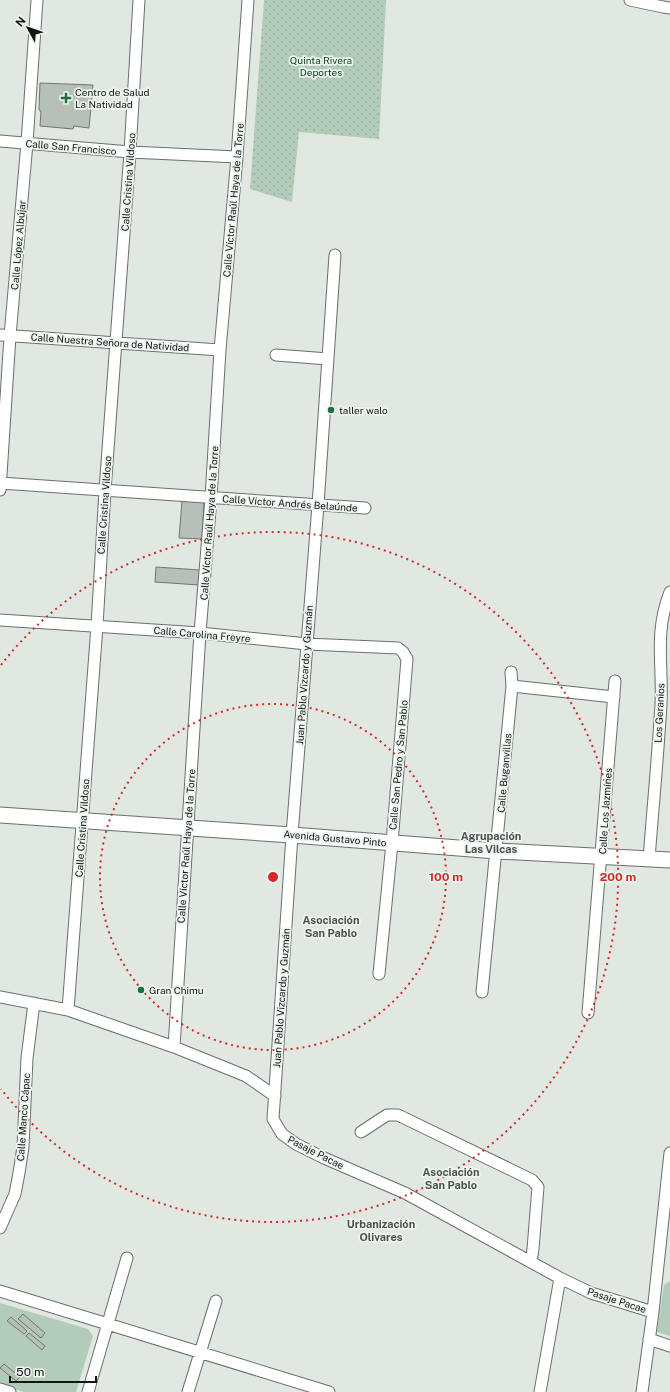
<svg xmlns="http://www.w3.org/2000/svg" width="670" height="1392" viewBox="0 0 670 1392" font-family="'Public Sans',sans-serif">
<defs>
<pattern id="park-dots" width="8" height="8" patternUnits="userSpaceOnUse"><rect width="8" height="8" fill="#b3ccb9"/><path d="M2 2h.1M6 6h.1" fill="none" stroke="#99ae9e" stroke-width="1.8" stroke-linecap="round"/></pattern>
</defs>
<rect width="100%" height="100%" fill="#e0e8e1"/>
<path fill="#b3ccb9" d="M670,1281v55l-13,-4 7,-47z
M0,1303l88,26 5,7 -17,56h-52l-24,-7z"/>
<path fill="url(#park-dots)" d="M264,0h122l-7,139 -80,-7 -7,70 -42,-13z"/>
<path fill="#b7bfb9" stroke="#6f7670" d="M40,83l53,2 -4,43 -15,-2 -1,3 -33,-3 1,-15 -2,-1z
M182,501l22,1 -2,37 -23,-1z
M156,567l44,3 -1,15 -44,-3z
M23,1314l22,19 -4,5 -23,-19z
M11,1317l16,14 -3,3 -17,-13z
M29,1333l16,13 -3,4 -16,-14z
M4,1364l16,13 -4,4 -16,-13z"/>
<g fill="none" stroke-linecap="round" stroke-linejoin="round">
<g stroke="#69706b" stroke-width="13">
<path id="minor" d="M630,0l33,7 7,1
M0,141l130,11 107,5
M335,255l-17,250 -26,330 -19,284 9,15 14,10 28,14 81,35 155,85 31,15 62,19
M0,335l220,15
M276,355l52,4
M0,483l365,25
M0,490l10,-154 17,-193 10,-143
M0,620l200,13 107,11 91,4 5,4 4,7 -15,184 -13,131
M512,686l102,11
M649,859c4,-52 9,-104 12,-155 2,-41 -7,-71 9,-112
M482,992l30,-306 -1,-14
M0,997l68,13 106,37 72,29 29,20
M68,1010l29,-384 8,-136 25,-338 9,-152
M588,1013l27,-332
M174,1047l26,-414 11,-135 9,-148 17,-193 11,-157
M361,1132l26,-17h11l134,65 6,7 -5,62 -2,13
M0,1228l15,-34 4,-21 4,-26 4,-89 7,-55
M0,1291l329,101
M649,1339l21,7
M0,1389l10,3
M88,1392l39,-134
M188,1392l28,-91
M540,1392l20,-114
M642,1392l11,-80 17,-159"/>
</g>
<g stroke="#69706b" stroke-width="17">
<path id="secondary" d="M0,815l292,20 205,16 173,9"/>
</g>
<use href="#minor" stroke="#fff" stroke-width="11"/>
<use href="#secondary" stroke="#fff" stroke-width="15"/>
</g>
<g fill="none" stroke="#d62828" stroke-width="2" stroke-dasharray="2 4">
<circle cx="273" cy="877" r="173"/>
<path d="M1 665A345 345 0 1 1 1 1089"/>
</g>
<g fill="#206f40" stroke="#edf5ef" stroke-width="1.5">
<path d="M64 92h4v4h4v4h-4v4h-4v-4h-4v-4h4z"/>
<circle cx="331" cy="410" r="4"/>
<circle cx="141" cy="990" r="4"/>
</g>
<g text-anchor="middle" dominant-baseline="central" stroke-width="3.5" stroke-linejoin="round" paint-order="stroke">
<g font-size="10" fill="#083a1d" stroke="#edf5ef">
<text x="321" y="60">Quinta Rivera<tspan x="321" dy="12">Deportes</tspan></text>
</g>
<g font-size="10" fill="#121513" stroke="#edf5ef" text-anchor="start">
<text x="75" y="92">Centro de Salud<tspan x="75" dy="12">La Natividad</tspan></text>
<text x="339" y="410">taller walo</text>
<text x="149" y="990">Gran Chimu</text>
</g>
<g font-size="10" fill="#121513" stroke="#edf5ef">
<text transform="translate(71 147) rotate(5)">Calle San Francisco</text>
<text transform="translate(128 182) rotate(-86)">Calle Cristina Vildoso</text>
<text transform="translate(233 200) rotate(-85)">Calle Víctor Raúl Haya de la Torre</text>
<text transform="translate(18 245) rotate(-85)">Calle López Albújar</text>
<text transform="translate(110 342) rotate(4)">Calle Nuestra Señora de Natividad</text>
<text transform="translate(290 503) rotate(4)">Calle Víctor Andrés Belaúnde</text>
<text transform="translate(104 505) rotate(-86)">Calle Cristina Vildoso</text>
<text transform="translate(209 523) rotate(-86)">Calle Víctor Raúl Haya de la Torre</text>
<text transform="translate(202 634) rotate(5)">Calle Carolina Freyre</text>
<text transform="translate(304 675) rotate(-86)">Juan Pablo Vizcardo y Guzmán</text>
<text transform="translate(659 713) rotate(-87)">Los Geranios</text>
<text transform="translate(398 765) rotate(-85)">Calle San Pedro y San Pablo</text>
<text transform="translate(504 773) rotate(-85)">Calle Buganvillas</text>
<text transform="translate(605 811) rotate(-86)">Calle Los Jazmínes</text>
<text transform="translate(82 828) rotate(-86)">Calle Cristina Vildoso</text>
<text transform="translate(335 838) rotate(5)">Avenida Gustavo Pinto</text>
<text transform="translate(186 846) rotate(-86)">Calle Víctor Raúl Haya de la Torre</text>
<text transform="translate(281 998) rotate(-86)">Juan Pablo Vizcardo y Guzmán</text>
<text transform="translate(23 1117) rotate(-86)">Calle Manco Cápac</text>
<text transform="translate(316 1152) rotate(27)">Pasaje Pacae</text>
<text transform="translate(617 1300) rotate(18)">Pasaje Pacae</text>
</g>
<g font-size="11" font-weight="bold" fill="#4b524d" stroke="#edf5ef">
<text x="491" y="836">Agrupación<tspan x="491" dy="13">Las Vilcas</tspan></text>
<text x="331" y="920">Asociación<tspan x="331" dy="13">San Pablo</tspan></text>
<text x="451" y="1172">Asociación<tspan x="451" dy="13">San Pablo</tspan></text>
<text x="381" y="1224">Urbanización<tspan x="381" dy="13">Olivares</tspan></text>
</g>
</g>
<circle cx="273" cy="877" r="6" fill="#d62828" stroke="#edf5ef" stroke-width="2"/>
<g font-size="12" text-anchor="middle" font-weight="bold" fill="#d62828" stroke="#edf5ef" stroke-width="3.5" stroke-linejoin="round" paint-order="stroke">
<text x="446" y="881">100 m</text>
<text x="618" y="881">200 m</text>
</g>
<g transform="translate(28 28) rotate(310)" stroke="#edf5ef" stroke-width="3" paint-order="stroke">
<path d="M0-3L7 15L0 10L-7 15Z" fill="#121513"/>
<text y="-6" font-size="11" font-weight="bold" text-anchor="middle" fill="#121513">N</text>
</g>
<path d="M10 1376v6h86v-6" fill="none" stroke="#121513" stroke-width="2"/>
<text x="16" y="1376" font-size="12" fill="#121513" stroke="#edf5ef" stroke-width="3" paint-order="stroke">50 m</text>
</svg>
